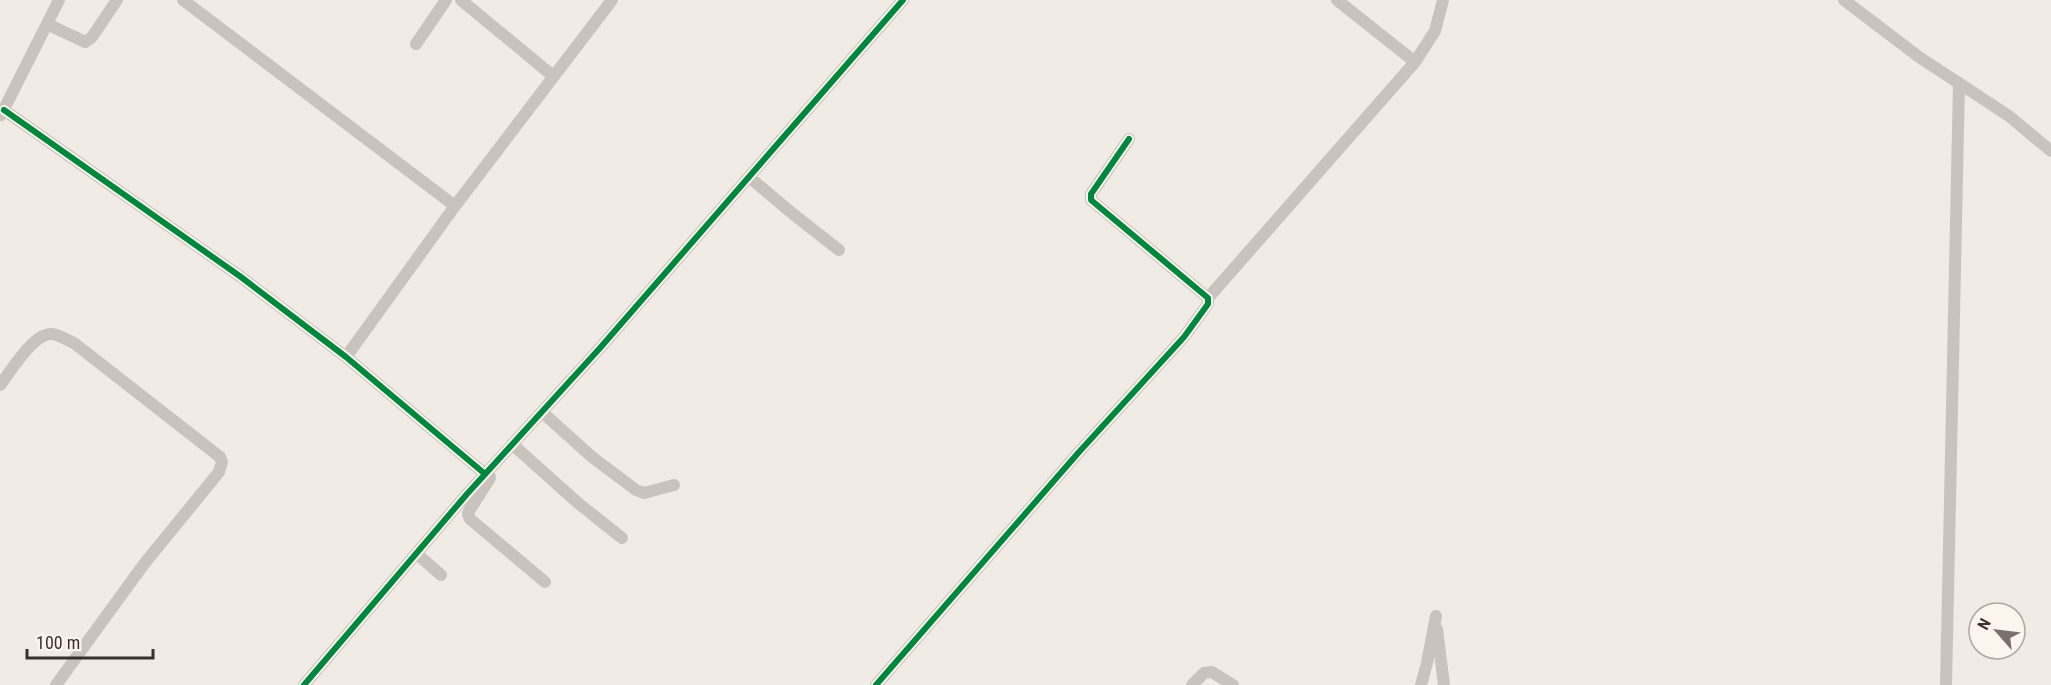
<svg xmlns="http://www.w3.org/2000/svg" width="2051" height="685" viewBox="0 0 2051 685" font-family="'Roboto Condensed',sans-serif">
<rect width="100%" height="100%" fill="#f0ebe5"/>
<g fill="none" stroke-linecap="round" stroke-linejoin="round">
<path stroke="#c9c3be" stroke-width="12" d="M183,0l272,206
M461,0l92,76
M1337,0l78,62
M1844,0l75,57 90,59 42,35
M47,24l38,18 7,-5 25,-37
M416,44l30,-44
M4,110l237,167 105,80 139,117
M1,115l58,-115
M749,177l44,37 46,36
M1208,298l207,-236 20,-31 8,-31
M346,357l109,-151 157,-206
M0,385c11,-14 34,-53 52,-51 8,1 15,6 22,9l146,114 2,5 -3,10 -75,92 -88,121
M542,412l50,45 44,33 8,3 30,-8
M512,444l66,59 44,35
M488,470l2,8 -21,33 -1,3 2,5 75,63
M417,554l24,21
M1437,629l7,56
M304,685l163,-191 133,-146 303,-348
M876,685l203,-233 105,-115 24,-33v-6l-117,-98v-6l38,-55
M1192,685l12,-12 8,-1 21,13
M1421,685l6,-22 9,-47
M1946,685l13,-602"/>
<g stroke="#fbf5ee" stroke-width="10">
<path id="cycleway" d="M4,110l237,167 105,80 139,117
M304,685l163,-191 133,-146 303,-348
M876,685l203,-233 105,-115 24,-33v-6l-117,-98v-6l38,-55"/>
</g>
<use href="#cycleway" stroke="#00873e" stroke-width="6"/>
</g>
<g transform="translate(1997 631) rotate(298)"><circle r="28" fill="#fbf5ee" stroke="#aea6a0" stroke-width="1.5"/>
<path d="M0-4.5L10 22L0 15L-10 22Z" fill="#7a716c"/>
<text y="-9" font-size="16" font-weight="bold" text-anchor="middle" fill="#3b302b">N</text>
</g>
<path d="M27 649v9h126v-9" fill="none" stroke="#3b302b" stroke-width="3"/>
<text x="36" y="649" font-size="18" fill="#3b302b" stroke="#fbf5ee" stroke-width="4.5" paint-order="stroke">100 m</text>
</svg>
